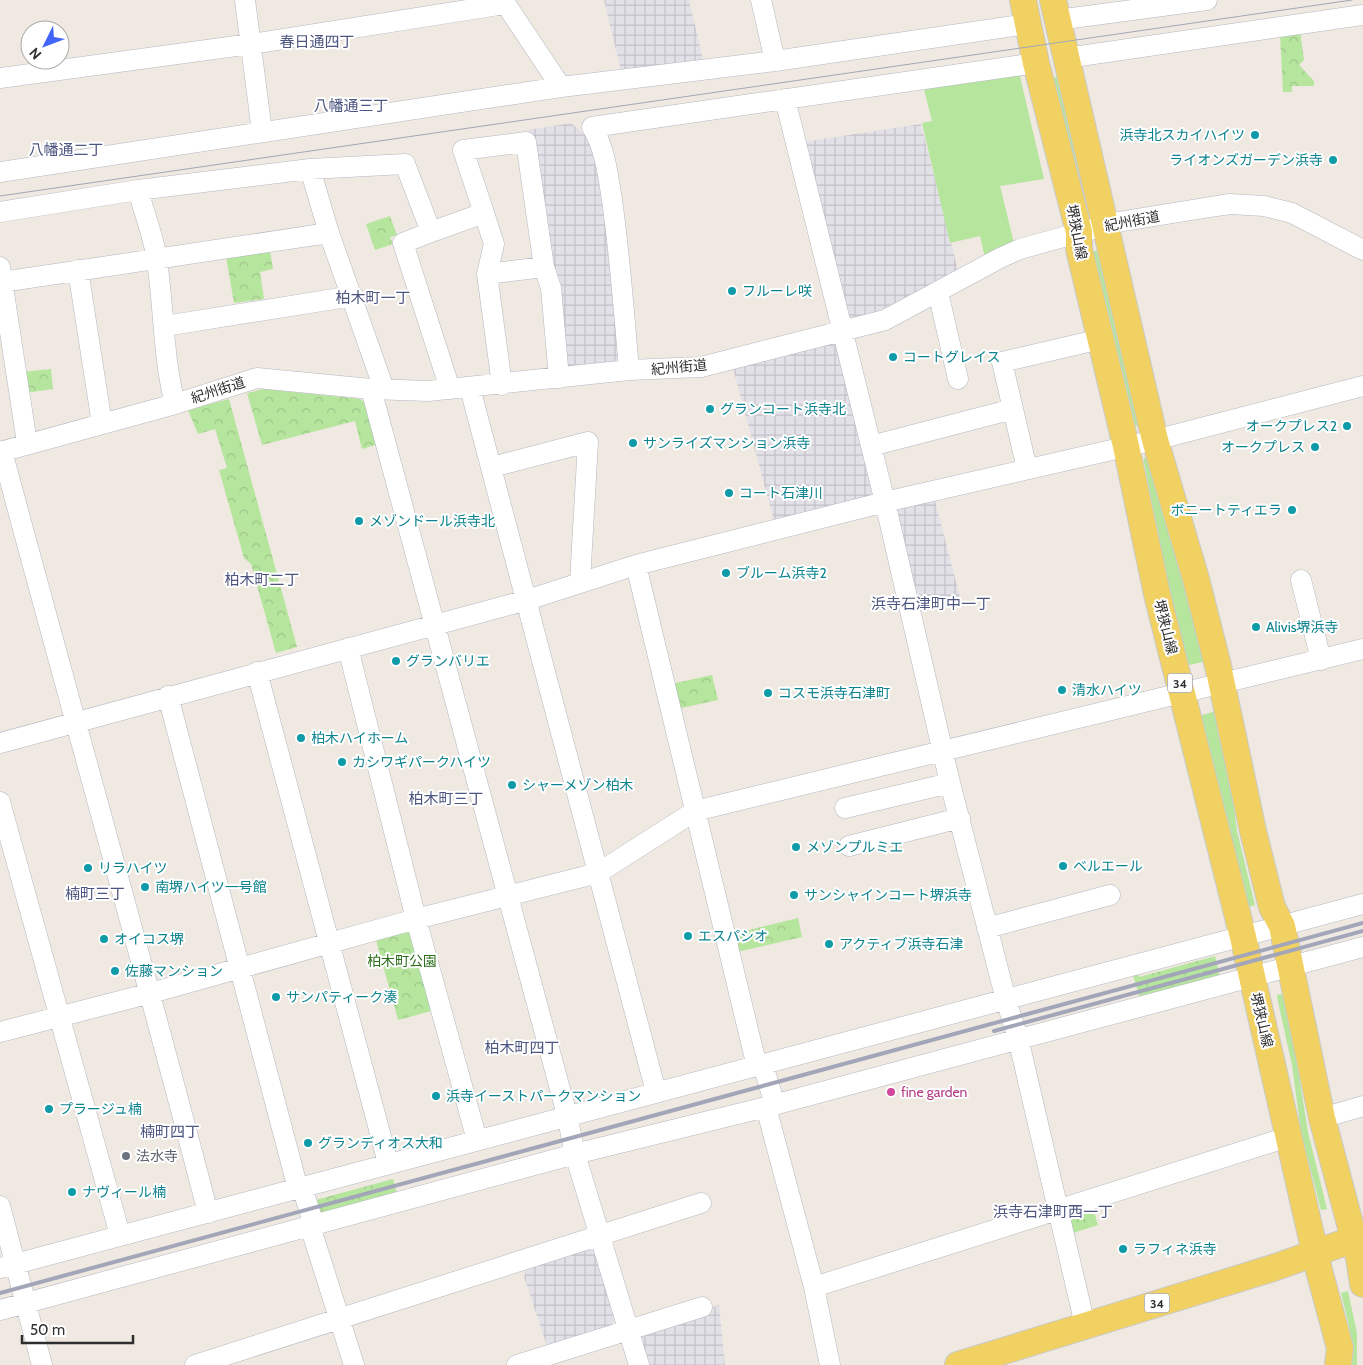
<svg xmlns="http://www.w3.org/2000/svg" width="1363" height="1365" viewBox="0 0 1363 1365" font-family="Cabin,'Noto Sans JP',sans-serif">
<defs>
<pattern id="industrial-grid" width="8" height="8" patternUnits="userSpaceOnUse" patternTransform="scale(1.25)"><rect width="8" height="8" fill="#e3e1e8"/><path d="M0 4h8M4 0v8" fill="none" stroke="#c3c1c7"/></pattern>
<pattern id="park-crowns" width="20" height="18" patternUnits="userSpaceOnUse" patternTransform="scale(1.25)"><rect width="20" height="18" fill="#b6e59e"/><path d="M2 6a3 3 0 1 1 6 0M12 15a3 3 0 1 1 6 0" fill="none" stroke="#9dc588"/></pattern>
</defs>
<rect width="100%" height="100%" fill="#efe9e1"/>
<path fill="url(#industrial-grid)" d="M604,0h85l15,64 -82,11z
M571,123l16,13 10,25 25,196 -8,9 -45,4 -7,-6 -34,-234z
M921,124l37,146 -63,33 -27,12 -22,5 -43,-178z
M827,341l10,4 38,145 -6,9 -95,22 -41,-153z
M934,497l27,104 -42,11 -26,-99 5,-7z
M595,1247l21,67 -5,13 -64,19 -23,-69 3,-10z
M719,1305l6,60h-81l-10,-31z"/>
<path fill="#b6e59e" d="M1019,72l25,107 -44,7 14,57 -29,15 -5,-22 -30,7 -28,-120 10,-2 -9,-36z
M1055,77l3,2 28,125 -5,1 -28,-127z
M1099,250l40,175 -3,1 -3,-2 -41,-172z
M1146,457l40,125 17,80 -14,3 -18,-66 -27,-137v-4z
M1216,711l11,42 10,78 18,74 -9,3 -47,-192z
M1286,993l22,139 19,77 -6,1 -20,-78 -9,-67 -14,-63 -1,-7z
M1348,1291l9,42v32h-6l-2,-39 -8,-33z"/>
<path fill="url(#park-crowns)" d="M1300,31l4,29 -5,5 15,16v5h-22v6h-9l-3,-58z
M390,216l7,19 -7,2 3,7 -18,6 -9,-26z
M270,251l3,18 -13,3 4,27 -30,4 -8,-46z
M51,369l2,20 -28,4 -2,-21z
M264,389l96,10 6,5 12,40 -16,5 -7,-28 -93,24 -15,-52z
M229,399l68,248 -21,6 -25,-89 -7,-6 -25,-88 8,-2 -12,-39 -17,5 -10,-24z
M712,675l6,25 -41,9 -6,-25z
M798,918l4,19 -65,15 -4,-18z
M409,932l26,78 -37,10 -22,-80z
M1215,956l5,21 -80,22 -8,-27 5,-1 2,6z
M393,1179l5,19 -76,20 -10,-17z
M1092,1205l6,20 -28,9v-23z"/>
<g fill="none" stroke-linecap="round" stroke-linejoin="round">
<g stroke="#b4b7c1" stroke-width="21">
<path id="minor" d="M245,0l17,132
M503,0l58,87
M761,0l14,61
M1057,20l150,-20
M1066,58l297,-43
M0,78l251,-34 254,-40
M785,99l100,403 65,281 56,217 12,38 67,287
M310,169l19,64 55,156
M0,172l561,-85 214,-26 253,-37
M138,190c6,23 16,47 19,71 7,47 6,97 18,143
M0,212l138,-22 172,-21 95,-5 26,68 53,-19 10,31 -7,30 15,111
M484,213l-21,-63 63,-8 18,125 7,21 8,90
M431,232l-28,11 47,146
M0,267l27,176
M78,270l24,154
M487,274l57,-7
M2,282l327,-49
M938,292l20,87
M165,326l188,-30
M629,370c-5,-57 -9,-114 -17,-170 -4,-25 -7,-52 -20,-73l444,-64
M470,388l186,704
M371,389l196,726 8,39 64,211
M871,446l142,-37
M2,451c68,254 140,507 206,762
M0,452l175,-48 82,-26 114,11 57,2 201,-21 72,-3 184,-47 115,-62 20,-9 98,-27 86,-14 26,-4 34,2 28,7 71,37
M492,467l96,-25 -8,140
M1027,469l-25,-107 99,-23
M636,565l121,502
M1301,580l20,80
M348,648l68,271 61,221
M257,672l131,491
M168,696l130,493
M0,743l527,-143 109,-35 249,-63 270,-62 208,-54
M0,802l120,433
M845,808l105,-25
M849,846l111,-28
M987,928l123,-33
M0,1032l151,-39 265,-74 182,-46 97,-62 668,-162
M763,1065l12,40
M766,1107l48,180 16,78
M1322,1118l41,-12
M302,1187l12,38
M0,1206l42,159
M310,1226l44,139
M0,1268l1363,-364
M814,1287l474,-150
M0,1310l575,-156 191,-47 597,-160
M195,1365l506,-162
M517,1365l185,-58"/>
</g>
<g stroke="#c9c9c9" stroke-width="28">
<path id="major" d="M1023,0l13,63 43,169v17l47,197 31,148 86,343 76,333 21,78 -2,17
M1053,0l102,440 41,139 22,87 35,165 19,76 10,19 40,192 37,140 4,26
M958,1365l315,-97 90,-32"/>
</g>
<use href="#minor" stroke="#fff" stroke-width="20"/>
<use href="#major" stroke="#f2d163" stroke-width="26"/>
<path stroke="#a3a6b8" stroke-width="1" d="M0,196l1352,-196"/>
<path stroke="#a3a6b8" stroke-width="4" d="M994,1031l369,-100
M0,1293l1363,-370"/>
</g>
<g fill="#0f9aa8" stroke="#fff" stroke-width="2">
<circle cx="1255" cy="135" r="5"/>
<circle cx="1333" cy="160" r="5"/>
<circle cx="732" cy="291" r="5"/>
<circle cx="893" cy="357" r="5"/>
<circle cx="710" cy="409" r="5"/>
<circle cx="1347" cy="426" r="5"/>
<circle cx="633" cy="443" r="5"/>
<circle cx="1315" cy="447" r="5"/>
<circle cx="729" cy="493" r="5"/>
<circle cx="1292" cy="510" r="5"/>
<circle cx="359" cy="521" r="5"/>
<circle cx="726" cy="573" r="5"/>
<circle cx="1256" cy="627" r="5"/>
<circle cx="396" cy="661" r="5"/>
<circle cx="1062" cy="690" r="5"/>
<circle cx="768" cy="693" r="5"/>
<circle cx="301" cy="738" r="5"/>
<circle cx="342" cy="762" r="5"/>
<circle cx="512" cy="785" r="5"/>
<circle cx="796" cy="847" r="5"/>
<circle cx="1063" cy="866" r="5"/>
<circle cx="88" cy="868" r="5"/>
<circle cx="145" cy="887" r="5"/>
<circle cx="794" cy="895" r="5"/>
<circle cx="688" cy="936" r="5"/>
<circle cx="104" cy="939" r="5"/>
<circle cx="829" cy="944" r="5"/>
<circle cx="115" cy="971" r="5"/>
<circle cx="276" cy="997" r="5"/>
<circle cx="436" cy="1096" r="5"/>
<circle cx="49" cy="1109" r="5"/>
<circle cx="308" cy="1143" r="5"/>
<circle cx="72" cy="1192" r="5"/>
<circle cx="1123" cy="1249" r="5"/>
</g>
<circle fill="#d1479c" stroke="#fff" stroke-width="2" cx="891" cy="1092" r="5"/>
<circle fill="#6b7280" stroke="#fff" stroke-width="2" cx="126" cy="1156" r="5"/>
<g text-anchor="middle" dominant-baseline="central" stroke-width="4" stroke-linejoin="round" paint-order="stroke">
<g fill="#fff" stroke="#6d6d6d" stroke-width="1">
<rect x="1167.5" y="673.5" width="25" height="19" rx="4"/>
<rect x="1144.5" y="1293.5" width="25" height="19" rx="4"/>
</g>
<g font-size="12" font-weight="bold" fill="#2e2e2e">
<text x="1180" y="683">34</text>
<text x="1157" y="1303">34</text>
</g>
<g font-size="14" fill="#0d838f" stroke="#fff" text-anchor="start">
<text x="1245" y="135" text-anchor="end">浜寺北スカイハイツ</text>
<text x="1323" y="160" text-anchor="end">ライオンズガーデン浜寺</text>
<text x="742" y="291">フルーレ咲</text>
<text x="903" y="357">コートグレイス</text>
<text x="720" y="409">グランコート浜寺北</text>
<text x="1337" y="426" text-anchor="end">オークプレス2</text>
<text x="643" y="443">サンライズマンション浜寺</text>
<text x="1305" y="447" text-anchor="end">オークプレス</text>
<text x="739" y="493">コート石津川</text>
<text x="1282" y="510" text-anchor="end">ボニートティエラ</text>
<text x="369" y="521">メゾンドール浜寺北</text>
<text x="736" y="573">ブルーム浜寺2</text>
<text x="1266" y="627">Alivis堺浜寺</text>
<text x="406" y="661">グランバリエ</text>
<text x="1072" y="690">清水ハイツ</text>
<text x="778" y="693">コスモ浜寺石津町</text>
<text x="311" y="738">柏木ハイホーム</text>
<text x="352" y="762">カシワギパークハイツ</text>
<text x="522" y="785">シャーメゾン柏木</text>
<text x="806" y="847">メゾンプルミエ</text>
<text x="1073" y="866">ベルエール</text>
<text x="98" y="868">リラハイツ</text>
<text x="155" y="887">南堺ハイツ一号館</text>
<text x="804" y="895">サンシャインコート堺浜寺</text>
<text x="698" y="936">エスパシオ</text>
<text x="114" y="939">オイコス堺</text>
<text x="839" y="944">アクティブ浜寺石津</text>
<text x="125" y="971">佐藤マンション</text>
<text x="286" y="997">サンパティーク湊</text>
<text x="446" y="1096">浜寺イーストパークマンション</text>
<text x="59" y="1109">プラージュ楠</text>
<text x="318" y="1143">グランディオス大和</text>
<text x="82" y="1192">ナヴィール楠</text>
<text x="1133" y="1249">ラフィネ浜寺</text>
</g>
<g font-size="14" fill="#2e2e2e" stroke="#fff">
<text transform="translate(1132 221) rotate(-11)">紀州街道</text>
<text transform="translate(1077 232) rotate(79)">堺狭山線</text>
<text transform="translate(679 367) rotate(-5)">紀州街道</text>
<text transform="translate(218 390) rotate(-18)">紀州街道</text>
<text transform="translate(1166 627) rotate(76)">堺狭山線</text>
<text transform="translate(1262 1020) rotate(77)">堺狭山線</text>
</g>
<g font-size="14" fill="#2c6e1b" stroke="#fff">
<text x="402" y="961">柏木町公園</text>
</g>
<g font-size="14" fill="#b23c85" stroke="#fff" text-anchor="start">
<text x="901" y="1092">fine garden</text>
</g>
<g font-size="14" fill="#5b616d" stroke="#fff" text-anchor="start">
<text x="136" y="1156">法水寺</text>
</g>
<g font-size="15" fill="#4d5680" stroke="#fff">
<text x="317" y="42">春日通四丁</text>
<text x="351" y="106">八幡通三丁</text>
<text x="66" y="150">八幡通二丁</text>
<text x="373" y="298">柏木町一丁</text>
<text x="262" y="580">柏木町二丁</text>
<text x="931" y="604">浜寺石津町中一丁</text>
<text x="446" y="799">柏木町三丁</text>
<text x="95" y="894">楠町三丁</text>
<text x="522" y="1048">柏木町四丁</text>
<text x="170" y="1132">楠町四丁</text>
<text x="1053" y="1212">浜寺石津町西一丁</text>
</g>
</g>
<g transform="translate(45 45) rotate(228)"><circle r="24" fill="#ffffff" stroke="#ababab"/>
<path d="M0-4L9 19L0 12L-9 19Z" fill="#4264fb"/>
<text y="-8" font-size="14" font-weight="bold" text-anchor="middle" fill="#2e2e2e">N</text>
</g>
<path d="M22 1335v8h111v-8" fill="none" stroke="#2e2e2e" stroke-width="2.5"/>
<text x="30" y="1335" font-size="15" fill="#2e2e2e" stroke="#ffffff" stroke-width="4" paint-order="stroke">50 m</text>
</svg>
